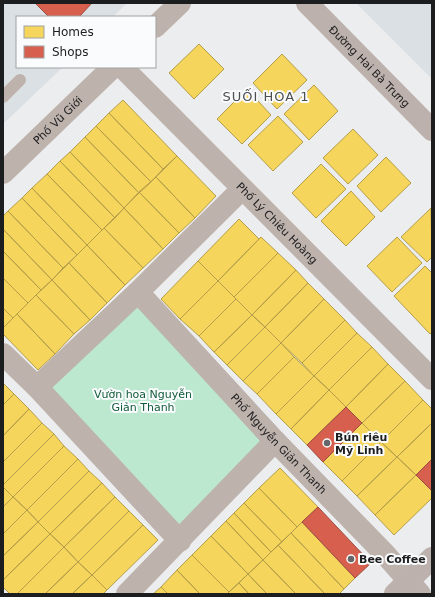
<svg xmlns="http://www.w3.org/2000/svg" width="435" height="597" viewBox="0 0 435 597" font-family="'DejaVu Sans',sans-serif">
<rect width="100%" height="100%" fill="#ecedee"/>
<path fill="#dbe0e4" d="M3,3h124l-14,14h-96v50h46l-60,57z
M356,3h76v76z"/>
<path fill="#bbe8cf" d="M138,292l137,149 -95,100 -143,-154z"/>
<path fill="#f6d55c" stroke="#b59e49" d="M199,44l25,25 -30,30 -25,-26z
M282,54l25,26 -30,29 -24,-26z
M314,85l24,26 -29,29 -25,-26z
M247,89l24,26 -29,29 -25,-25z
M123,100l54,56 -14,13 -54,-56z
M109,113l54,56 -12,13 -55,-56z
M278,116l25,26 -30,29 -25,-26z
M96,126l55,56 -12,11 -54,-56z
M353,129l25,26 -30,29 -25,-26z
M85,137l54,56 -15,15 -54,-56z
M70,152l54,56 -9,10 -55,-57z
M177,156l39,40 -21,22 -39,-41z
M386,157l25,26 -30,29 -24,-26z
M60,161l55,57 -13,12 -55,-56z
M321,164l25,25 -30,29 -24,-25z
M47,174l55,56 -15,15 -55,-57z
M156,177l39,41 -16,15 -40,-41z
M32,188l55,57 -10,10 -55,-57z
M351,191l24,26 -29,29 -25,-25z
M139,192l40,41 -16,16 -39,-41z
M22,198l55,57 -14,13 -55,-57z
M124,208l39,41 -20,19 -39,-40z
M431,208l1,49 -5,5 -26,-25z
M8,211l55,57 -11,12 -49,-51v-13z
M239,219l20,20 -41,42 -20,-20z
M104,228l39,40 -18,17 -38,-40z
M3,229l49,51 -11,10 -38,-39z
M261,237l17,16 -44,44 -16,-16z
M397,237l25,26 -30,29 -25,-26z
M87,245l38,40 -18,18 -38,-40z
M3,251l38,39 -13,13 -25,-25z
M278,253l18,17 -44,45 -18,-18z
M198,261l20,20 -38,38 -19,-20z
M69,263l38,40 -17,17 -38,-40z
M425,266l7,7v59l-2,2 -36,-38z
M296,270l12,13 -43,44 -13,-12z
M3,278l25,25 -15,15 -10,-10z
M52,280l38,40 -16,14 -38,-39z
M218,281l18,18 -37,37 -19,-17z
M308,283l16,16 -43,44 -16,-16z
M36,295l38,39 -19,20 -38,-40z
M236,299l16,16 -38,37 -15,-16z
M324,299l21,21 -43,43 -21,-20z
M3,308l10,10 -10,10z
M17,314l38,40 -17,16 -35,-36v-6z
M252,315l13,12 -38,38 -13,-13z
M345,320l12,13 -43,43 -12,-13z
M265,327l16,16 -38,38 -16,-16z
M357,333l15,14 -43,43 -15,-14z
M281,343l13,14 -37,37 -14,-13z
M372,347l16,17 -42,43 -17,-17z
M294,357l20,19 -38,38 -19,-20z
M388,364l17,17 -43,42 -16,-16z
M314,376l15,14 -38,39 -15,-15z
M405,381l18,19 -42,42 -19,-19z
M3,383l11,11 -11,11z
M329,390l17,17 -39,38 -16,-16z
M14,394l15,15 -26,27v-31z
M423,400l9,9v14l-35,34 -16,-15z
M29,409l13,14 -39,39v-26z
M42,423l12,11 -51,51v-23z
M362,423l19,19 -39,39 -19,-19z
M432,423v36l-16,16 -19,-18z
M54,434l10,12 -51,51 -10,-10v-2z
M381,442l16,15 -40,39 -15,-15z
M64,446l14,13 -51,51 -14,-13z
M397,457l19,18 -41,40 -18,-19z
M78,459l11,12 -51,51 -11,-12z
M280,468l38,39 -21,20 -38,-39z
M89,471l13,12 -52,51 -12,-12z
M416,475l16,16v7l-38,37 -19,-20z
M102,483l13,14 -51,50 -14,-13z
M3,487l10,10 -10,10z
M259,488l38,39 -15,15 -38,-39z
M13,497l14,13 -24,24v-27z
M115,497l14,14 -51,51 -14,-15z
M244,503l38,39 -11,10 -37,-39z
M27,510l11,12 -35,34v-22z
M129,511l14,14 -51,50 -14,-13z
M234,513l37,39 -8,8 -37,-39z
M226,521l37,39 -15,14 -37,-38z
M38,522l12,12 -47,46v-24z
M302,522l53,56 -11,11 -53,-56z
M143,525l15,15 -51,50 -15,-15z
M291,533l53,56 -5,5h-14l-47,-49z
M50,534l14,13 -47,47h-7l-7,-7v-7z
M211,536l37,38 -19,18 -37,-37z
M278,545l47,49h-29l-33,-34z
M64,547l14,15 -33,32h-28z
M192,555l37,37 -2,2h-27l-23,-24z
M263,560l33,34h-29l-19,-20z
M78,562l14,13 -20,19h-27z
M177,570l23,24h-32l-7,-7z
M248,574l19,20h-18l-10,-11z
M92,575l15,15 -4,4h-31z
M239,583l10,11h-22l2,-2z
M161,587l7,7h-15z"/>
<path fill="#d6604d" stroke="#9e4c3f" d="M35,3h57l-13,14h-30z
M346,407l16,16 -39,39 -16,-17z
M432,459v32l-16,-16z
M318,507l53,56 -16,15 -53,-56z"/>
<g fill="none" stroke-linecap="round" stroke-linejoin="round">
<path stroke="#beb2ad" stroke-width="12" d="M3,97l17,-17"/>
<g stroke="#beb2ad" stroke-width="22">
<path d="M155,27l25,-24"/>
<path id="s1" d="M122,67l310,312"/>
<path id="s2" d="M3,173l110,-106"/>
<path id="s3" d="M138,292l137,149 110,113 35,40"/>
<path d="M3,354l34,33 143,154"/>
<path d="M37,387l101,-95 104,-103"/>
<path d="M127,594l148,-153"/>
</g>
<g stroke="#bdb1ad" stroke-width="22">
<path id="s4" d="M307,3l125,127"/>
<path d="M395,594l37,-36"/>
</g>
</g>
<g fill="#656667" stroke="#f9fbfc" stroke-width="1.5">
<circle cx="327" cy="443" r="4"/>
<circle cx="351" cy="559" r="4"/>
</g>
<g text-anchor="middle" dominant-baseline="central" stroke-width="4" stroke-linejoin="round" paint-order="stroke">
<g font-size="11" fill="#1c1d1e" stroke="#f9fbfc">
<text stroke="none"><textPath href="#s4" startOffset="89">Đường Hai Bà Trưng</textPath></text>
<text stroke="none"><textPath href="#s2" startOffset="76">Phố Vũ Giới</textPath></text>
<text stroke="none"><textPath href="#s1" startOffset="220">Phố Lý Chiêu Hoàng</textPath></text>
<text stroke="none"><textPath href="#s3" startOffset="207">Phố Nguyễn Giản Thanh</textPath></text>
</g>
<g font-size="11" fill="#125b3a" stroke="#f9fbfc">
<text x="143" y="394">Vườn hoa Nguyễn<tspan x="143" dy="13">Giản Thanh</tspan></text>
</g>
<g font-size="11" font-weight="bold" fill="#1c1d1e" stroke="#f9fbfc" text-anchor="start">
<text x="335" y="437">Bún riêu<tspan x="335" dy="13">Mỹ Linh</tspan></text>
<text x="359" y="559">Bee Coffee</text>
</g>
<g font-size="13" letter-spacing="1" fill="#4d4f50" stroke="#f9fbfc">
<text x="266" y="96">SUỐI HOA 1</text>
</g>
</g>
<rect width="435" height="597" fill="none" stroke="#1c1d1e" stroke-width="8"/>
<rect x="16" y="16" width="140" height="52" fill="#f9fbfc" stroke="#a1a2a3"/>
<rect x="24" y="26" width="20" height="12" fill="#f6d55c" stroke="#a1a2a3"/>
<text x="52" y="36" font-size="12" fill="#1c1d1e">Homes</text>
<rect x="24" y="46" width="20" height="12" fill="#d6604d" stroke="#a1a2a3"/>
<text x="52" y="56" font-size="12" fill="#1c1d1e">Shops</text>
</svg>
